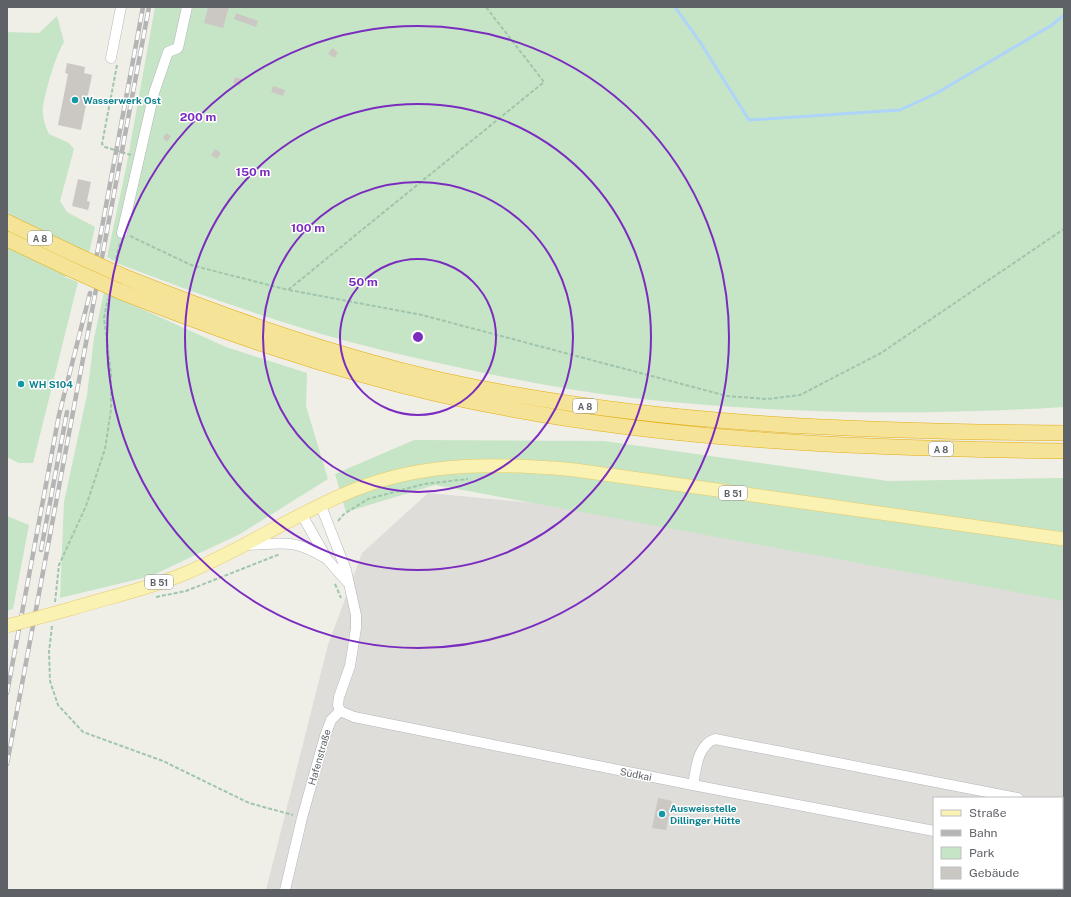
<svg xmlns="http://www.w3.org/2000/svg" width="1071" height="897" viewBox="0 0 1071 897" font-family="'Public Sans',sans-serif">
<rect width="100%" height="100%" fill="#efeee7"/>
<path fill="#deddd9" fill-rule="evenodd" d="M428,493l232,22 404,83v292h-798l62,-245 34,-92zM934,798h128v90h-128z"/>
<path fill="#c6e5c7" d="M155,7h909v400c-143,9 -288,7 -431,-9 -56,-6 -112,-17 -167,-29 -55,-12 -110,-24 -164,-41 -62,-19 -123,-41 -183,-64l-12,-7 19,-89z
M57,16l7,26c-9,15 -18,47 -21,65 -1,9 2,19 6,27l20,9 5,6 -14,52 7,11 28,15 -6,26 -13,-6 -11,30 13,5 -45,181h-14l-12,-6v-425l32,1z
M104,292l122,55 81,26 -1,33 22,73 -88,55 -89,42 -91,22 4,-96 23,-107 7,-57z
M414,440l190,1 284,40 176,-3v123l-629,-116 -89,27 -11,-38z
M7,516l22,9 -16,84 -6,2z"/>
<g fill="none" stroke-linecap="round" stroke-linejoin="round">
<path stroke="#aed4f9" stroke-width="3" d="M675,7l25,35 49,78 151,-10 37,-17 115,-68 12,-10"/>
</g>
<path fill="#cbc8c4" d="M208,7h21l-6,21 -19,-5z
M236,13l22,8 -2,6 -22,-8z
M332,48l6,4 -3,6 -7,-4z
M67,63l18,4 -1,6 8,2 -11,55 -23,-5 10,-51 -3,-1z
M235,77l7,2 -2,7 -7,-3z
M273,86l12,4 -2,6 -12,-4z
M166,133l5,3 -4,6 -4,-4z
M215,149l6,4 -4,6 -6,-4z
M78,179l13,3 -4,19 3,1 -2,8 -16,-4z
M658,798l14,3 -6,29 -14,-2z"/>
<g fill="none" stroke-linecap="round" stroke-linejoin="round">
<g stroke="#b4b6ba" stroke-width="11">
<path id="minor" d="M111,58l10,-51
M122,233l32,-140 14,-41 10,-4 9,-41
M321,506l25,64 10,45v13l-6,38 -11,31 -1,8 2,6
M302,515l25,44 21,24
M246,545c39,-1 46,-7 81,14
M340,711l14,6 339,68 241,46
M693,785c3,-15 4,-40 22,-46l303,59
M1062,856h2
M285,890l17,-72 23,-82 6,-16 9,-9"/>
</g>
<g stroke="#e7cb68" stroke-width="14">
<path id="major" d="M70,609c39,-12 79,-20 116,-36 58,-24 110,-60 168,-83 71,-29 147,-27 221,-20l489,69"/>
</g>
<g stroke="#e5ae11" stroke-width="16">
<path id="highway" d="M7,222l67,32
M7,239l61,29
M125,277c103,41 207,78 316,103 204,45 414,51 623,53
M119,291c104,41 209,78 318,103 206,47 417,54 627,57"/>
</g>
<path stroke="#9fc6ad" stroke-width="2" stroke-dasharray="4 2" stroke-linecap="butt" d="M117,65l-15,79 3,3 26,8
M130,236l61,29 97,25 256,-208 -58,-75
M116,259l4,-17
M289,290l133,25 305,81 40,3 33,-4 81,-42 183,-124
M338,521l6,-7 24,-15 56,-15 44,-5
M335,584l6,14
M156,597l30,-6 94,-37
M55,602l4,-37 27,-59 19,-57 6,-39v-36l-7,-56 4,-19
M52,626l-3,26 1,29 8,24 25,27 80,29 86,42 44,12"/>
<use href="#minor" stroke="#fff" stroke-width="10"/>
<use href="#major" stroke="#f9f2b2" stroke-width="13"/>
<use href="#highway" stroke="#f5e398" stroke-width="15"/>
<g stroke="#b5b5b6" stroke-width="4.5">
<path id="rail" d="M94,270l49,-263
M41,550l26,-138
M7,693l52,-278 31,-122
M7,764l142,-757"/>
</g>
<use href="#rail" stroke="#fff" stroke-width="3" stroke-dasharray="9" stroke-linecap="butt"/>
<g stroke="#e7cb68" stroke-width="14" stroke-linecap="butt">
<path id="major-bridge" d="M7,626l63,-17"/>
</g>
<g stroke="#e5ae11" stroke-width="16" stroke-linecap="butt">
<path id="highway-bridge" d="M74,254l51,23
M68,268l51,23"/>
</g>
<use href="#major-bridge" stroke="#f9f2b2" stroke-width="13"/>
<use href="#highway-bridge" stroke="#f5e398" stroke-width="15"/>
</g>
<g fill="none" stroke="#7b2cbf" stroke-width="2">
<circle cx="418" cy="337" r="78"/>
<circle cx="418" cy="337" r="155"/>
<circle cx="418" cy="337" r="233"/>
<circle cx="418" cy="337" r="311"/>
</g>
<g fill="#0f9aa8" stroke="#fff" stroke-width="1.5">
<circle cx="75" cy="100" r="4"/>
<circle cx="21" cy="384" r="4"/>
<circle cx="662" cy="814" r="4"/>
</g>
<g text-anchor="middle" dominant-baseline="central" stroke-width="3" stroke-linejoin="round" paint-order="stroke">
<g fill="#fff" stroke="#8e9094" stroke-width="1">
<rect x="28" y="231" width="24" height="14" rx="3"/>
<rect x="573" y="399" width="24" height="14" rx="3"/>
<rect x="929" y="442" width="24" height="14" rx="3"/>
<rect x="719" y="486" width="28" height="14" rx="3"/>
<rect x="145" y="575" width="28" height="14" rx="3"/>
</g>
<g font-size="9" font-weight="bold" fill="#5e6166">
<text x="40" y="238">A 8</text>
<text x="585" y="406">A 8</text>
<text x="941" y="449">A 8</text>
<text x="733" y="493">B 51</text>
<text x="159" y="582">B 51</text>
</g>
<g font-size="10" font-weight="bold" fill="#0d838f" stroke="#fff" text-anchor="start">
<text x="83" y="100">Wasserwerk Ost</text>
<text x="29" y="384">WH S104</text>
<text x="670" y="808">Ausweisstelle<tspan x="670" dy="12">Dillinger Hütte</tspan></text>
</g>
<g font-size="10" fill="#5e6166" stroke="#fff">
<text transform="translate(319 757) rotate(-74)">Hafenstraße</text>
<text transform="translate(636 774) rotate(11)">Südkai</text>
</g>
</g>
<circle cx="418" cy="337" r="6" fill="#7b2cbf" stroke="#fff" stroke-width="2"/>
<g font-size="12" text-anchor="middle" font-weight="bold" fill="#7b2cbf" stroke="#fff" stroke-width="3" stroke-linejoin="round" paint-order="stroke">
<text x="198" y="121">200 m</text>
<text x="253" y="176">150 m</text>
<text x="308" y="232">100 m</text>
<text x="363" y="286">50 m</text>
</g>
<rect width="1071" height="897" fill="none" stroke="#5e6166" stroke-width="16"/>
<rect x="933" y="797" width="130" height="92" fill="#ffffff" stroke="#bfc0c2"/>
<rect x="941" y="810" width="20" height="6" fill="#f9f2b2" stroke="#bfc0c2"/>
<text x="969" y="817" font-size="12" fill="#5e6166">Straße</text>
<rect x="941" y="830" width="20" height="6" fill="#b5b5b6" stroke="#bfc0c2"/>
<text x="969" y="837" font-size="12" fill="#5e6166">Bahn</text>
<rect x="941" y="847" width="20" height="12" fill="#c6e5c7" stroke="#bfc0c2"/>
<text x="969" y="857" font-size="12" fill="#5e6166">Park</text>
<rect x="941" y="867" width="20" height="12" fill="#cbc8c4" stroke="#bfc0c2"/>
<text x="969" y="877" font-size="12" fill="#5e6166">Gebäude</text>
</svg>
